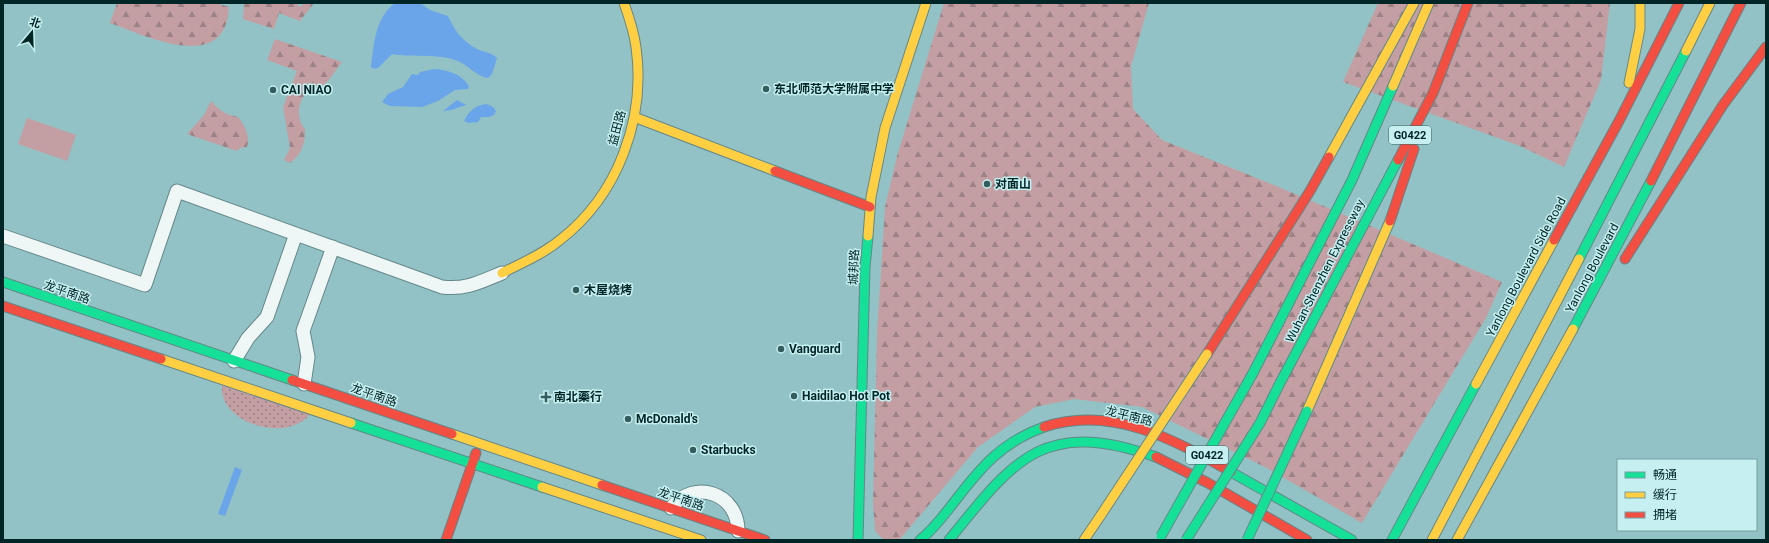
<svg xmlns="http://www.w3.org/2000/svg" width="1769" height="543" viewBox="0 0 1769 543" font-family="Roboto,'Noto Sans SC',sans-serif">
<defs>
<pattern id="grass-dots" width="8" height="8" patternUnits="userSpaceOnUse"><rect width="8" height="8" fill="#c39fa3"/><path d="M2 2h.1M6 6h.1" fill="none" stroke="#9c8185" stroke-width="1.8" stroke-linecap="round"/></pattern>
<pattern id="forest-firs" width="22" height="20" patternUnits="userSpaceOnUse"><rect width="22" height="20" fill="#c39fa3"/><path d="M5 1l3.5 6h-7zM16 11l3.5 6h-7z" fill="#9c8185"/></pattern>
</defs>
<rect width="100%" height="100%" fill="#92c2c5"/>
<path fill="url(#grass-dots)" d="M222,385l88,29c-23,30 -92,9 -88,-29z"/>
<path fill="url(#forest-firs)" d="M117,3h99l13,4c-3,68 -83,29 -119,16z
M244,3h53l3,4 5,-4h9l-14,18 -21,-8 -5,16 -31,-10z
M944,3h205l-18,63 2,43 29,31 112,45 228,97 -16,36 -124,205 -95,-55 -125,-61 -68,-8 -39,8 -57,40 -78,92 -16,1 -9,-9 -2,-27 4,-171 8,-126 12,-51z
M1378,3h232l-9,77 -37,87 -44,-21 -177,-64z
M275,39l67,23c-5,6 -10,14 -15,20 -5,5 -12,5 -17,8 -12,7 -15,29 -5,39 0,15 -3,25 -15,34l-6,-3 6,-12 -7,-41 14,-36 -30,-11z
M211,101c8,9 15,14 27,16 7,9 12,18 9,30l-7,1 -3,3 -50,-17 17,-19z"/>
<path fill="#c39fa3" d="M27,118l49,17 -9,26 -49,-17z"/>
<path fill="#6aa5ea" d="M395,3h25l10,7 18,6c7,15 14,25 29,33 8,4 12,2 20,9l-5,16 -4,4c-12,-2 -19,-12 -30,-17 -20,-8 -45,-3 -66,-7l-14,14 -4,1 -3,-2c3,-23 4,-49 24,-64z
M434,69c15,1 27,5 35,17l-1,3 -13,1 -17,11 -16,6 -32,-1 -8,-4 6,-8 15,-7 9,-13 6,1 2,-3z
M457,100l9,5 -15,5 -8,1z
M487,104l6,3 3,4 -2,4 -5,2h-8l-3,5 -9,1 -5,-2c5,-10 11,-16 23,-17z
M235,467l7,3 -17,46 -7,-2z"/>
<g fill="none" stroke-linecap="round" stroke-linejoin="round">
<g stroke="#648789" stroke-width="15">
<path id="street" d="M3,236l142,49 32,-94 265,96c24,3 38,-5 60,-14
M234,361l14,-23 19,-21 29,-83
M304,384l4,-27 -5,-26 30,-84
M671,508c23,-30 67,-15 67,23"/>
</g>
<g stroke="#648789" stroke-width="11">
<path id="fast" d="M1579,259l107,-208
M3,282l289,98
M1573,329l78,-148
M1253,373l99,-193 41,-94
M1279,385l119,-225
M351,423l191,64
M1231,472l121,68
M858,540l7,-272 3,-32
M920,540c14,-11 24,-25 35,-39 26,-34 47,-59 89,-74
M949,540c66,-82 95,-122 207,-83
M1392,540l84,-156"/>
</g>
<g stroke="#648789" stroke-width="11">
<path id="slow" d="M1686,51l24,-48
M1629,83l11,-54v-26
M1393,86l36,-83
M634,117l141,54
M1329,157l85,-154
M868,236l3,-39 14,-69 41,-125
M502,273c20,-10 41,-19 58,-33 58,-45 86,-121 76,-193 -2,-15 -7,-30 -12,-44
M161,359l190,64
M1476,384l78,-144
M1307,411l83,-190
M452,434l150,51
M542,487l159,53
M1084,540l17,-25
M1432,540l147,-281
M1457,540l116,-211"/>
</g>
<g stroke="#648789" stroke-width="11">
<path id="jam" d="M1398,160l35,-67 35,-90
M775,171l95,36
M1651,181l90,-178
M1390,221l24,-72
M1554,240l65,-119 60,-118
M1625,259l98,-154 43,-58
M3,306l158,53
M1207,354l103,-163 19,-34
M292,380l160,54
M1044,427c68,-22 129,12 187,45
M1156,457l52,26 99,57
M602,485l163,55
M446,540l30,-87"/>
</g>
<use href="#street" stroke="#eff6f6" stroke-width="13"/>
<use href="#fast" stroke="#16e098" stroke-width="9"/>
<use href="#slow" stroke="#ffcf43" stroke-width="9"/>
<use href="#jam" stroke="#f24e42" stroke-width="9"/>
<g stroke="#64898b" stroke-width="11" stroke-linecap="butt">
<path id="fast-bridge" d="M1161,536l92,-163
M1186,540l74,-117 19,-38
M1247,540l60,-129"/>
</g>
<g stroke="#64898b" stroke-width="11" stroke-linecap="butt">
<path id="slow-bridge" d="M1101,515l106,-161"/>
</g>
<use href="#fast-bridge" stroke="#16e098" stroke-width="9"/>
<use href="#slow-bridge" stroke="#ffcf43" stroke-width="9"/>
</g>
<g fill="#335c5e" stroke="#c5eff0" stroke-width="1.5">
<circle cx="766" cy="89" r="4"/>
<circle cx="273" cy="90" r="4"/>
<circle cx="987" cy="184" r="4"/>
<circle cx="576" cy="290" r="4"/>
<circle cx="781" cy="349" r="4"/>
<circle cx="794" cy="396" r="4"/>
<path d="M544 391h4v4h4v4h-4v4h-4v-4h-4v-4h4z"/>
<circle cx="628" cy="419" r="4"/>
<circle cx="693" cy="450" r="4"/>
</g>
<g text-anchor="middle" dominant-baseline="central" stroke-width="3" stroke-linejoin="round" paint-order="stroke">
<g fill="#c5eff0" stroke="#3b6263" stroke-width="1">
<rect x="1389" y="126" width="42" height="18" rx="3"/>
<rect x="1186" y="446" width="42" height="18" rx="3"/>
</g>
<g font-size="11" font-weight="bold" fill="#002527">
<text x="1410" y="135">G0422</text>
<text x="1207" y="455">G0422</text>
</g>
<g font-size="12" font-weight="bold" fill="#002527" stroke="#c5eff0" text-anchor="start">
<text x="774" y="89">东北师范大学附属中学</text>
<text x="281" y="90">CAI NIAO</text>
<text x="995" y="184">对面山</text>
<text x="584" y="290">木屋烧烤</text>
<text x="789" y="349">Vanguard</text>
<text x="802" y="396">Haidilao Hot Pot</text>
<text x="554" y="397">南北藥行</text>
<text x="636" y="419">McDonald's</text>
<text x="701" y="450">Starbucks</text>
</g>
<g font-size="12" fill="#002527" stroke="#c5eff0">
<text transform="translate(617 128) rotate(-75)">益田路</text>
<text transform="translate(854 267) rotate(-88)">城邦路</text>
<text transform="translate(1526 267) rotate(-62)">Yanlong Boulevard Side Road</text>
<text transform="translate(1592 268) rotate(-62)">Yanlong Boulevard</text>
<text transform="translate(1325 271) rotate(-63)">Wuhan-Shenzhen Expressway</text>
<text transform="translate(67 292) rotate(19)">龙平南路</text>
<text transform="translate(374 395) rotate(19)">龙平南路</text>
<text transform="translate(1129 416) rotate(14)">龙平南路</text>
<text transform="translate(681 499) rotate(19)">龙平南路</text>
</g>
</g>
<rect width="1769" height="543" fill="none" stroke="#002527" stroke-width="8"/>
<rect x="1617" y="459" width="140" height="72" fill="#c5eff0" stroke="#769ea0"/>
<rect x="1625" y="472" width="20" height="6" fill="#16e098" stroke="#769ea0"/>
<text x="1653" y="479" font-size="12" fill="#002527">畅通</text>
<rect x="1625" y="492" width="20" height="6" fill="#ffcf43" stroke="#769ea0"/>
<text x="1653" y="499" font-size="12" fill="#002527">缓行</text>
<rect x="1625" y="512" width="20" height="6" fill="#f24e42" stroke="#769ea0"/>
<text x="1653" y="519" font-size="12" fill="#002527">拥堵</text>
<g transform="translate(32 32) rotate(19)" stroke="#c5eff0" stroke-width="3" paint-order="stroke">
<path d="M0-3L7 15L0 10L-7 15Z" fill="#002527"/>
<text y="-6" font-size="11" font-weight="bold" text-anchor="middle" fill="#002527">北</text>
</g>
</svg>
